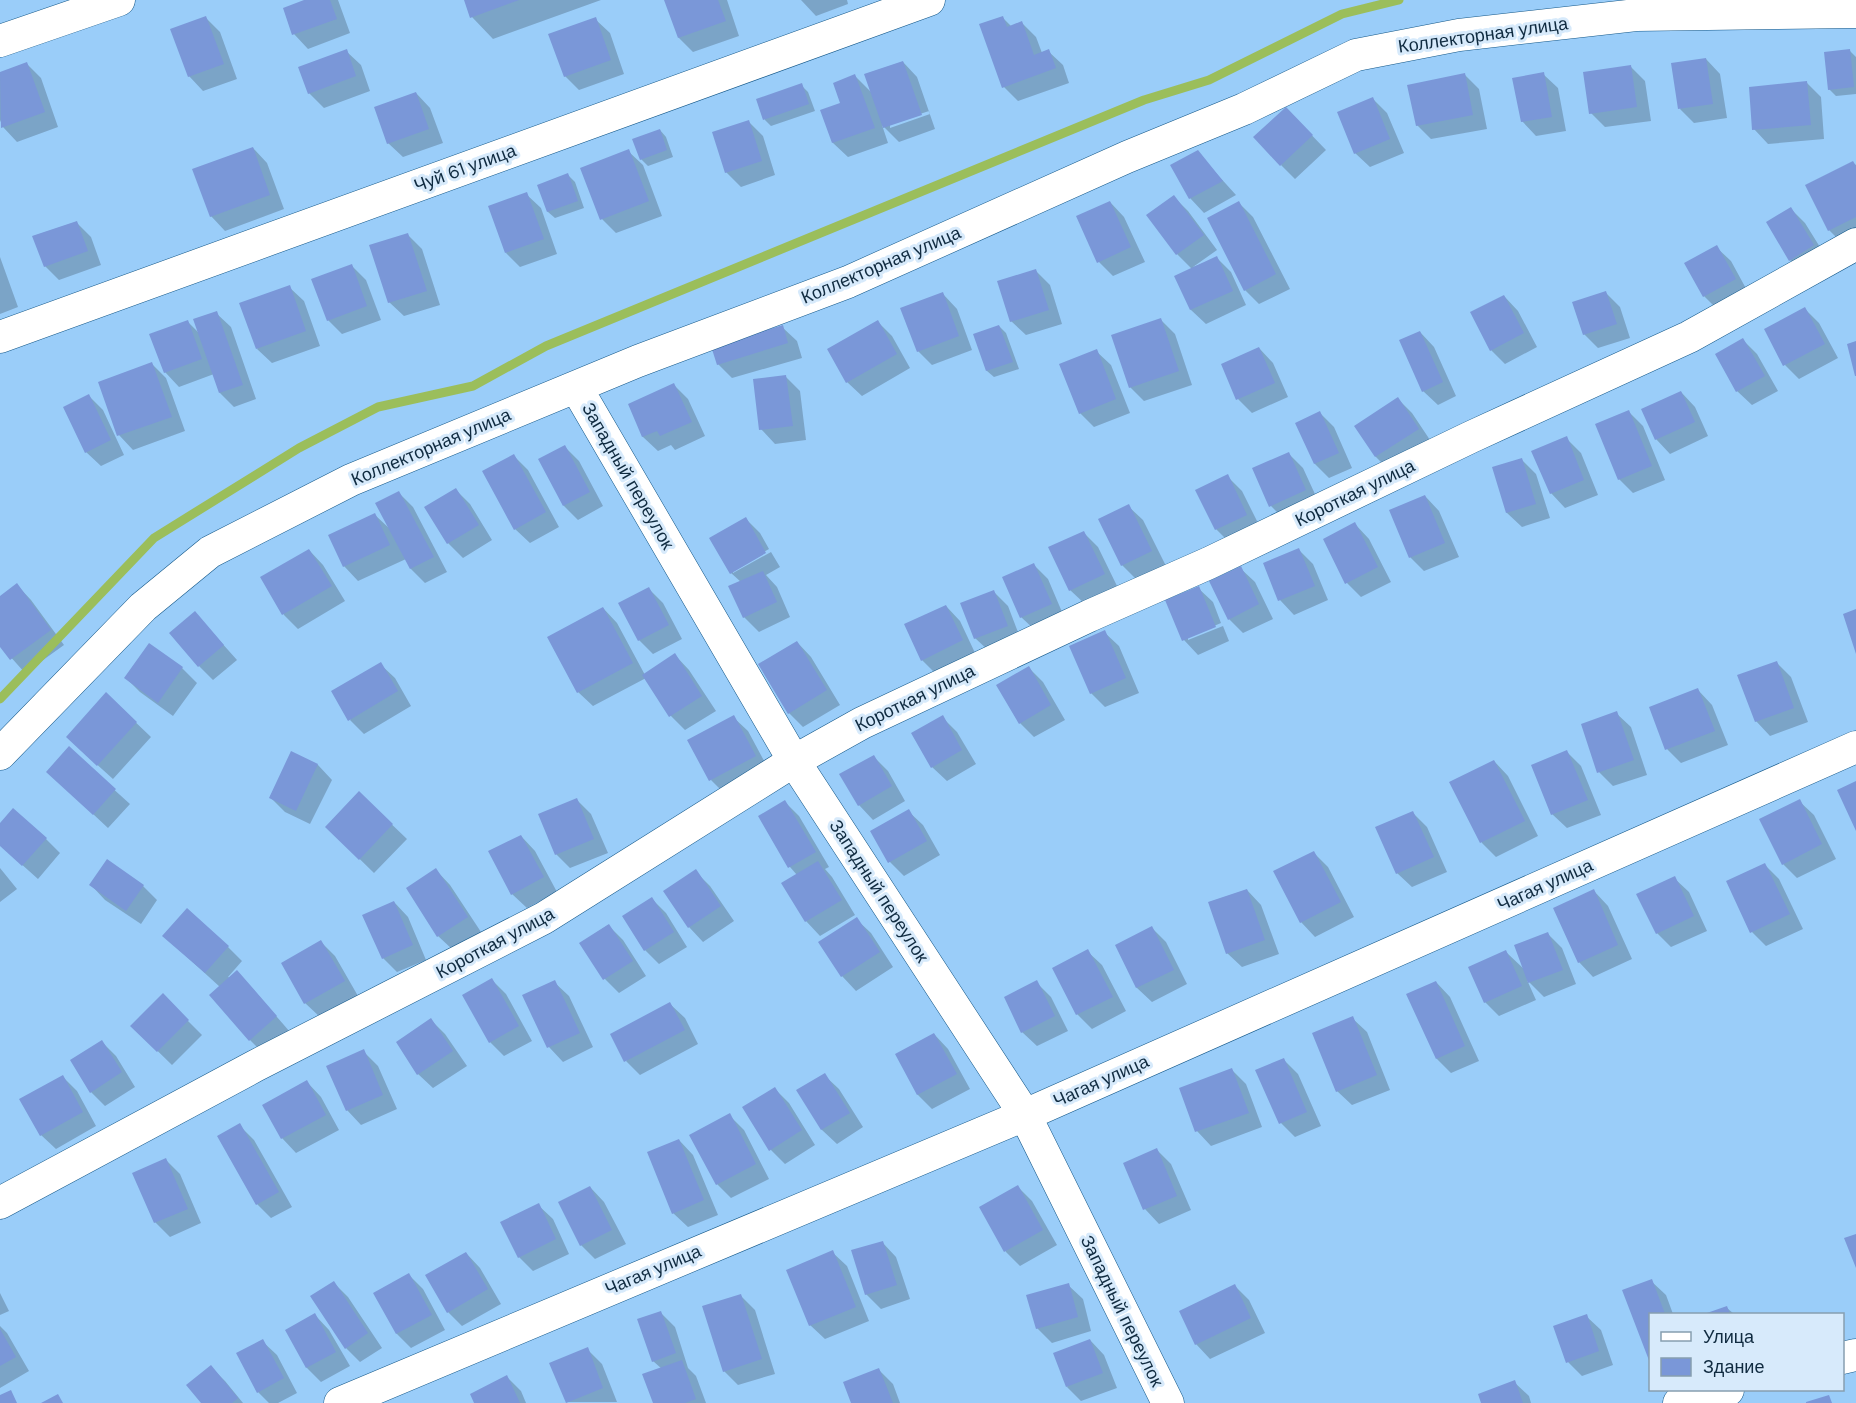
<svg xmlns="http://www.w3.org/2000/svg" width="1856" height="1403" viewBox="0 0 1856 1403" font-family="'DM Sans',sans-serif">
<rect width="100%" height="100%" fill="#9acdf9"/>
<path fill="#0003" fill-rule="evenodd" d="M305,0h33l12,33 -42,16 -14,-15z
M466,0h135l-108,39 -21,-22z
M665,0h62l12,36 -46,16 -14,-14z
M801,0h46l1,4 -32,12z
M205,17l15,15 17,47 -34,12 -14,-15z
M1002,17l10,10 10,-4 14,14 6,16 6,-2 15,14 6,18 -51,18 -14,-14z
M595,19l15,14 14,41 -45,16 -14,-14z
M346,51l15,14 9,26 -46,17 -15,-15z
M1850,51l6,6v37l-20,2 -7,-7z
M1706,59l14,15 7,44 -33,5 -14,-14z
M903,62l14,15 18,52 -36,13 -17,-17 6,18 -40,14 -15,-14 -11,-32 20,-8 13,-27 17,17zM929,111l1,3 -40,14v-4z
M27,64l14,14 17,49 -41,15 -14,-15 -3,-7v-46z
M1631,67l14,14 6,40 -46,6 -14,-14z
M1543,74l15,14 8,43 -30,5 -14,-15z
M1465,75l14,14 8,40 -56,10 -14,-14z
M1807,83l14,14 3,42 -56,5 -14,-15z
M801,85l7,7 7,19 -44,15 -6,-6 -7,-20z
M416,93l14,15 13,35 -40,14 -15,-14z
M1372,98l15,15 17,40 -34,14 -15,-14z
M749,122l14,14 12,39 -34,12 -15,-15z
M1300,123l26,27 -31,29 -14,-14z
M660,130l6,7 7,20 -25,9 -7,-7z
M253,148l14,15 17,46 -59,22 -14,-15z
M628,151l15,14 19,51 -46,17 -14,-14z
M1197,152l39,43 -32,18 -14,-15z
M1853,163l3,2v73l-13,6 -14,-14z
M568,175l7,7 9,26 -29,10 -7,-6 -9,-27z
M526,194l15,14 16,46 -37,13 -14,-14z
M1174,197l14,14 29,39 -24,17 24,-9 14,14 15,33 -40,19 -15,-14 -15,-33 16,-8 -15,-15z
M1110,202l14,15 21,45 -32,14 -14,-14z
M1239,203l14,14 37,72 -31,15 -14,-14z
M1791,209l14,14 23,37 -24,14 -14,-14z
M76,222l15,15 10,28 -42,15 -14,-14z
M407,234l15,15 18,56 -36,11 -15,-14z
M1716,247l15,14 18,33 -31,16 -14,-14z
M0,257l18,50 -18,7z
M352,266l14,14 15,40 -39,14 -14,-14z
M1036,271l14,14 12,39 -36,11 -15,-14z
M289,287l15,14 16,45 -48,17 -15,-14z
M1606,293l14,14 10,31 -32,10 -14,-14z
M943,294l14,15 15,41 -40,15 -14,-14z
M1504,296l14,15 19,36 -32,17 -14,-14z
M1805,309l14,14 19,35 -39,21 -14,-14z
M216,313l15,14 25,72 -22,8 -14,-14 -6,-19 -35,13 -14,-15 23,-50 12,12z
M1161,320l14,14 17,51 -48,16 -14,-14z
M877,321l15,15 18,32 -48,28 -15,-14z
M999,326l7,7 13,36 -25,8 -7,-6 -12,-36z
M782,327l15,14 5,17 -70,20 -14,-14z
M1420,332l14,15 22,49 -18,9 -15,-14z
M1743,340l14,14 21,37 -26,14 -15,-14 -20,-36z
M1259,348l14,15 15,34 -36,16 -14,-14z
M1096,351l15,14 19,48 -36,14 -14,-14z
M152,364l14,14 19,53 -52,19 -14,-15 -19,-52z
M785,376l15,15 6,49 -31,4 -14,-15z
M674,385l14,14 17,37 -30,14 -4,-5 -13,6 -15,-14 -13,-32z
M1681,392l14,15 13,29 -38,18 -14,-15z
M89,396l14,14 21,45 -23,11 -15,-14z
M1398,399l14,14 20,30 -42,28 -14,-14 -20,-31z
M1629,412l14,14 22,54 -32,13 -14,-14z
M1320,413l14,14 18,41 -23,10 -14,-14 -18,-41z
M1566,438l15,15 17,42 -33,13 -14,-15z
M565,447l14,14 24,45 -25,14 -14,-14z
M1288,453l15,15 17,37 -35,15 -14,-14z
M514,456l14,14 31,57 -29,16 -15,-14z
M1521,459l15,15 14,44 -28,9 -15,-14 -13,-45z
M1227,476l15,15 19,38 -30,15 -15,-15 -19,-38z
M456,490l14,14 22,36 -29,18 -15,-15 -21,-35z
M399,493l14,14 34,65 -22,11 -14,-14 -5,-10 -48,22 -14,-15 31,-51 15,14z
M1425,496l14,15 20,46 -35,14 -14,-14z
M1128,506l15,14 23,46 -29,14 -15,-15z
M746,519l14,14 9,16 -36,21v3l38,-21 9,15 -14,8 11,12 13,30 -31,15 -15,-15 -3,-35 -10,-9z
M1355,524l14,15 22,43 -30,15 -14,-14z
M1083,532l15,15 20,41 -33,16 -15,-14z
M309,550l14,15 22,36 -47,28 -14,-14 -22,-37z
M1299,550l14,14 15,36 -34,15 -14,-15 -15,-36z
M1034,565l14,14 17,40 -29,12 -15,-14z
M1240,568l15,14 18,37 -30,14 -14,-14z
M17,585l14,15 33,45 -39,28 -25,-28v-48z
M1198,588l15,14 8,21 -33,14v3l35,-14 6,15 -31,14 -14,-15z
M649,589l14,14 19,36 -29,15 -14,-14z
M994,592l14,14 13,34 -31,12 -15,-14z
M946,606l14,15 16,34 -40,19 -14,-14z
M603,608l14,15 28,52 30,-20 14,15 27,41 -31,19 -14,-14 -25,-38 -53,28 -15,-14z
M195,613l42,47 -24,20 -14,-14z
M1104,632l15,14 20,47 -34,14 -14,-14z
M797,642l14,15 29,48 -37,22 -14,-14z
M149,645l33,23 15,15 -24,33 -33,-24 -14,-14z
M1777,663l14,14 17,45 -38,14 -14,-15z
M380,664l15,14 16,28 -47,28 -14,-14z
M1029,668l14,14 22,38 -31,17 -14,-14z
M1698,690l14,15 16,40 -47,18 -14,-14z
M106,694l45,43 -38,42 -31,-28z
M1616,713l15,14 16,48 -34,11 -14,-14z
M733,717l15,14 21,39 -44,24 -14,-14z
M942,717l15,15 19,32 -29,17 -15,-14z
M69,749l61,55 -22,24 -60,-56z
M1567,752l14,14 20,49 -34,13 -15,-14z
M292,753l26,12 14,15 -22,44 -25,-12 -15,-15z
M873,756l15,15 17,30 -32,19 -14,-15z
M1494,761l14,15 30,60 -42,21 -14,-14 -31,-60z
M359,793l48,46 -33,34 -47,-46z
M577,800l14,14 17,39 -38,15 -14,-14z
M1799,801l15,14 22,44 -39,19 -14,-14z
M785,802l14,14 30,51 -4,2 7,8 23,38 -35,21 -14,-15 -9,-46 -7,-8 -30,-51z
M908,811l15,14 17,30 -36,21 -14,-14 -18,-30z
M1413,813l14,14 20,45 -35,15 -15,-14z
M0,825l46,14 14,14 -22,26 -38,-34z
M521,836l14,15 22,41 -30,16 -15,-14z
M1313,852l15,15 26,50 -39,20 -14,-15z
M1765,865l14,14 24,50 -37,17 -14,-14z
M0,868l17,21 -17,13z
M436,870l14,15 31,47 -28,18 -15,-14z
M695,871l15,15 24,35 -31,21 -14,-15 -24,-35z
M1674,878l15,14 18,39 -36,16 -14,-14z
M91,885l52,1 14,14 -16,24 -36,-24z
M1247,890l14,15 18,49 -37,13 -15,-14z
M1594,891l14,15 24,53 -39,18 -14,-15z
M652,899l14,14 21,34 -28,17 -14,-14z
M394,902l14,15 18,43 -29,12 -14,-14z
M856,919l15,14 22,34 -37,24 -14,-15z
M608,925l15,15 23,36 -27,17 -14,-14 -24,-36z
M1152,928l14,14 21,42 -35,18 -15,-14 -20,-43z
M1548,934l14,14 14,36 -32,13 -17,-17 9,20 -37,16 -14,-14 21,-50 19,18z
M164,936l64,11 14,14 -14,16 23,10 39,45 -26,22 -14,-14 -30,-53z
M321,942l14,14 23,40 -38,21 -15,-14z
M1087,951l15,14 24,46 -34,18 -15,-15z
M492,980l14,14 26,47 -28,15 -14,-14z
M554,982l15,14 24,51 -30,15 -14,-15 -25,-51z
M1036,982l15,15 17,34 -31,15 -15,-14z
M1436,982l14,15 29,64 -28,12 -14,-14z
M163,996l39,39 -30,30 -40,-39z
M670,1004l15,14 13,26 -58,31 -14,-14z
M1352,1018l15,14 23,58 -38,15 -15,-14z
M431,1020l14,14 22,32 -34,22 -15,-14 -20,-32z
M934,1034l14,15 22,40 -38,20 -14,-14 -21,-40z
M102,1042l14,14 19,31 -30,19 -14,-14z
M363,1051l15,15 19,43 -36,16 -14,-15z
M1284,1060l14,14 23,52 -26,11 -14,-14z
M1232,1070l14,14 16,43 -51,19 -14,-15z
M824,1075l15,14 24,38 -26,17 -15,-14 -24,-39z
M63,1077l14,14 19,35 -40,23 -15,-14z
M307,1082l14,15 18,33 -43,23 -14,-15z
M775,1089l14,14 26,42 -30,19 -14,-14z
M729,1115l15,15 25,49 -38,19 -14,-14z
M239,1125l15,15 38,67 -21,11 -14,-14z
M679,1140l14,15 25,60 -30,12 -15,-14z
M1157,1150l14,14 20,46 -32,14 -14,-15z
M166,1160l14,14 21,49 -31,14 -15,-15 -21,-48z
M590,1187l14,15 22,42 -31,15 -14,-14z
M1018,1187l14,14 25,44 -37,21 -14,-14 -25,-44z
M538,1205l15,14 16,35 -36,17 -14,-14z
M882,1242l14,15 14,42 -29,10 -15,-15z
M832,1252l15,14 22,55 -44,18 -15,-14z
M466,1253l14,15 21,36 -39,22 -14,-14z
M409,1275l14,14 22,41 -34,18 -14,-14 -22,-41z
M1651,1281l15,14 7,19h-23v45l-26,-68z
M334,1283l14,14 34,51 -22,14 -14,-14z
M1068,1285l15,14 8,32 -39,12 -15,-15z
M1235,1286l14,14 16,33 -55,26 -14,-15z
M0,1293l9,18 -9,4z
M741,1296l14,14 20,64 -37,11 -14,-14z
M1727,1308l7,6h-26z
M660,1312l15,15 13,41 8,8 10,27h-51l7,-34 -9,-8z
M315,1315l14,15 21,36 -29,16 -14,-14 -20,-37z
M1586,1316l15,14 12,35 -31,11 -14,-14z
M0,1326l7,7 22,38 -29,17z
M1090,1340l14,15 13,33 -36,13 -14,-14z
M262,1341l15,14 20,38 -19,10h-9l-11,-11z
M587,1349l15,15 15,38h-50z
M211,1367l14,14 18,22h-40z
M879,1370l14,14 7,19h-47z
M507,1377l14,14 5,12h-50z
M1514,1382l15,14 2,7h-48z"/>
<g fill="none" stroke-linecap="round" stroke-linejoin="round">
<path stroke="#9bbe5b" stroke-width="9" d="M0,699l154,-161 145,-90 79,-41 95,-21 73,-40 598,-246 65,-20 133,-66 57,-14"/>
</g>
<path fill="#7a97d8" d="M304,0h26l7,19 -45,16 -9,-27z
M464,0h55l-49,18z
M664,0h54l8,21 -48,17z
M206,16l18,48 -36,13 -18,-48z
M1003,16l4,11 15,-6 12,34 15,-6 7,19 -54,20 -23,-64z
M596,17l15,43 -47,17 -16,-43z
M347,49l9,27 -48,18 -10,-27z
M1850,49l4,38 -26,3 -4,-38z
M1706,58l7,46 -35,5 -7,-46z
M903,61l19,54 -39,13 -19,-54z
M27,62l18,50 -44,16 -1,-56z
M1631,65l6,42 -48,7 -6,-42z
M1544,72l8,45 -31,5 -9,-44z
M1465,73l8,42 -57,11 -9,-41z
M855,74l20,54 -43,15 -12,-33 20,-7 -7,-20z
M1807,81l4,44 -59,5 -3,-43z
M802,83l7,21 -46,16 -7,-21z
M416,92l13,37 -42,15 -13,-37z
M1373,97l17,42 -36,15 -17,-42z
M1286,107l27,28 -33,31 -27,-29z
M749,120l13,41 -37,12 -13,-41z
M660,129l7,21 -27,10 -8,-21z
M253,147l17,48 -60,22 -18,-48z
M629,149l20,52 -49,19 -20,-52z
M1198,150l25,31 -34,18 -19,-34z
M1853,161l3,5v51l-28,14 -23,-46z
M568,173l10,28 -31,11 -10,-27z
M527,192l17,47 -39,14 -17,-47z
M1174,195l30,40 -28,20 -30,-40z
M1110,201l21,46 -34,16 -21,-47z
M1239,201l37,73 -32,17 -37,-73z
M1791,207l23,38 -25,16 -23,-39z
M77,221l11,30 -44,16 -12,-31z
M408,233l19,58 -39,12 -19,-58z
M1717,245l19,34 -33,18 -19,-34z
M1217,256l16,35 -43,19 -16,-34z
M352,264l15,42 -40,15 -16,-42z
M1036,269l13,41 -39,12 -13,-41z
M290,285l16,46 -50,18 -17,-46z
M1606,291l11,33 -34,11 -11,-33z
M943,292l16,44 -42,16 -17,-44z
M1504,295l20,38 -34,18 -20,-39z
M1805,307l20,37 -42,22 -19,-37z
M217,311l26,74 -24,8 -26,-74z
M1161,318l18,53 -50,17 -18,-53z
M188,320l14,39 -38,14 -15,-39z
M878,320l19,34 -51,29 -19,-34z
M783,325l5,18 -71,22 -6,-19z
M999,325l14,37 -27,9 -13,-37z
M1420,331l23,51 -21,10 -23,-52z
M1743,338l22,38 -29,16 -21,-38z
M1856,341v35h-1l-8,-32z
M1259,347l16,36 -39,17 -15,-36z
M1097,349l19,50 -37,15 -20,-50z
M152,362l20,55 -55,19 -19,-54z
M786,375l7,51 -34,4 -6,-51z
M674,383l18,39 -32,14 -3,-5 -15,6 -14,-33z
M1681,391l14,31 -40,18 -14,-31z
M89,394l22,46 -26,13 -22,-46z
M1398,397l21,32 -44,28 -21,-31z
M1629,410l23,56 -34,14 -23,-56z
M1320,411l19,42 -25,11 -19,-41z
M1567,436l17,44 -34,14 -19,-43z
M565,445l25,47 -27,14 -25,-47z
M1289,452l17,38 -37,17 -17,-39z
M514,454l32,58 -32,18 -32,-59z
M1522,458l14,46 -30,9 -14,-46z
M1228,474l19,41 -32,15 -20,-40z
M456,488l23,37 -32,19 -23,-37z
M399,491l35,66 -24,12 -35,-66z
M1425,495l20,48 -36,15 -20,-48z
M1129,504l23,47 -31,15 -23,-47z
M375,513l15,32 -47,22 -15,-32z
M746,517l20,36 -36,21 -21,-36z
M1355,522l23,45 -33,17 -22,-45z
M1084,531l21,43 -36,17 -21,-44z
M1299,548l16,38 -37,15 -15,-38z
M309,549l23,37 -50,29 -22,-38z
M1034,563l18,41 -32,14 -18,-41z
M1241,566l18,38 -31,16 -19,-39z
M763,571l14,31 -34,16 -15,-32z
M17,583l34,47 -41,30 -10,-13v-51z
M1199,586l17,41 -34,14 -17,-41z
M649,587l20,38 -31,16 -20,-38z
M994,590l14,36 -34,13 -14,-36z
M946,605l17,35 -42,21 -17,-37z
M603,607l30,56 -56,30 -30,-56z
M1856,609v45l-13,-40z
M195,611l29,34 -26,22 -29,-34z
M1105,630l21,48 -36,16 -21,-48z
M797,641l30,49 -39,24 -30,-50z
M149,643l34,24 -25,36 -34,-25z
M675,653l27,43 -33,21 -27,-42z
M1777,661l17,47 -39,14 -18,-47z
M381,662l17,29 -50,30 -17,-30z
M1029,666l22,39 -32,19 -23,-39z
M1698,688l17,43 -50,19 -16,-43z
M106,692l31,30 -40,44 -31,-29z
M1617,711l17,49 -37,13 -16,-49z
M734,715l22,41 -47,25 -22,-41z
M943,715l19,35 -31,18 -20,-35z
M69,746l47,43 -23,26 -47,-43z
M1567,750l21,50 -37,15 -20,-50z
M291,751l27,13 -22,47 -27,-13z
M874,755l18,31 -34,20 -19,-32z
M1494,760l31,61 -45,22 -31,-61z
M1856,781v50l-19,-41z
M359,791l34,33 -34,36 -34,-33z
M577,798l17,41 -39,16 -17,-41z
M1800,799l22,45 -40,21 -23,-46z
M785,800l31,52 -28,16 -30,-52z
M13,808l34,30 -25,28 -22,-20v-23z
M909,809l18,32 -39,22 -18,-32z
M1413,811l21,46 -38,17 -21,-47z
M521,835l23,42 -33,18 -23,-44z
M1314,851l27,51 -41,21 -27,-52z
M107,859l37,26 -18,26 -37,-26z
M818,861l24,39 -37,22 -24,-39z
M1765,863l25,51 -40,19 -24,-52z
M436,868l32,49 -31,20 -31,-49z
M696,869l25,37 -33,22 -25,-37z
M1675,876l19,40 -38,18 -20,-40z
M1247,889l18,51 -39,14 -18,-52z
M1594,889l24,56 -40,18 -25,-55z
M652,897l22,35 -30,19 -22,-35z
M394,901l19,44 -31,14 -20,-44z
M187,908l42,38 -24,27 -43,-37z
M857,917l23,35 -39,25 -23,-35z
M609,924l24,37 -30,19 -24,-37z
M1152,926l22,44 -38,18 -21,-43z
M1548,932l15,38 -35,13 -14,-38z
M321,940l24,41 -41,23 -23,-41z
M1088,949l25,48 -37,18 -24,-47z
M1506,950l16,36 -38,17 -16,-36z
M237,970l40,46 -28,25 -40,-46z
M492,978l27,48 -30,17 -27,-48z
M555,980l25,53 -33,15 -25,-53z
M1037,980l18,36 -34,17 -17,-36z
M1436,981l29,65 -29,13 -30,-65z
M163,993l26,27 -32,32 -27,-26z
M670,1002l15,28 -61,32 -14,-28z
M1353,1016l24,59 -41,17 -24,-59z
M431,1018l22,33 -36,24 -21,-33z
M934,1033l23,41 -40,21 -22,-41z
M102,1040l20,32 -32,21 -20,-33z
M364,1049l19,46 -37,16 -20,-45z
M1284,1058l23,54 -28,12 -24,-54z
M1232,1068l17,45 -54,19 -16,-44z
M825,1073l25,40 -29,17 -25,-40z
M63,1075l20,37 -43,24 -21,-37z
M307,1080l19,35 -45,24 -19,-34z
M775,1087l27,43 -33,21 -27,-44z
M730,1113l26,51 -40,21 -27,-50z
M240,1123l39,69 -23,13 -39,-69z
M679,1139l25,61 -32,14 -25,-62z
M1157,1148l20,48 -34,14 -20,-47z
M166,1158l22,51 -34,14 -22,-50z
M1018,1185l25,45 -39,22 -25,-45z
M590,1186l22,44 -32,16 -22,-44z
M539,1203l17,36 -38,19 -18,-36z
M1856,1234v34l-12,-30z
M883,1241l14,44 -32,10 -14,-45z
M833,1250l23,57 -47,19 -23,-56z
M466,1252l22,37 -41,24 -22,-38z
M409,1273l23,42 -36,19 -23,-41z
M1652,1279l13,35h-15v49l-28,-73z
M334,1281l34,52 -23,16 -35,-53z
M1069,1283l9,34 -42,12 -10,-34z
M1235,1284l16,34 -56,27 -16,-34z
M741,1294l21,65 -39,13 -21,-66z
M1727,1306l3,8h-26z
M661,1311l15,42 -24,9 -15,-43z
M315,1313l21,39 -30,16 -21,-38z
M1587,1314l12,37 -33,12 -13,-37z
M0,1329l16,28 -16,9z
M263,1339l21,39 -27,15 -21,-40z
M1090,1339l13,34 -37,14 -13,-34z
M588,1347l15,41 -37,15 -17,-40z
M682,1360l14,39 -11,4h-32l-11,-29z
M211,1365l27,33 -6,5h-31l-15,-18z
M879,1368l14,35h-42l-8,-21z
M507,1375l13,28h-46l-4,-9z
M1515,1380l8,23h-42l-3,-9z
M11,1390l6,13h-17v-8z
M58,1394l5,9h-22z
M1829,1395l3,8h-26v-1z"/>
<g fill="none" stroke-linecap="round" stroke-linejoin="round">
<g stroke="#135788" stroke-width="33">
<path id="minor" d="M0,41l119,-41
M0,337l929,-337
M576,387l218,374 231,354 143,288
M0,754l143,-147 67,-55 141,-72 287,-119 210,-79 279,-125 117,-48 112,-54 103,-20 177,-20 220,-3
M0,1203l255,-137 289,-148 250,-157 68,-38 227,-107 120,-53 262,-126 218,-100 167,-93
M1842,1358l14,-3
M340,1403l685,-288 831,-368
M1679,1403l49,-13"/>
</g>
<use href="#minor" stroke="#fff" stroke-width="32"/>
</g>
<g text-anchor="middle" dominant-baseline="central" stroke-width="6" stroke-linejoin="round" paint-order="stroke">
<g font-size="18" fill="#102b40" stroke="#d7eafb">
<text transform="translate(1483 35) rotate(-8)">Коллекторная улица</text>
<text transform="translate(465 168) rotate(-20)">Чуй 61 улица</text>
<text transform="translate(881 265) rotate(-23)">Коллекторная улица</text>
<text transform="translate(431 447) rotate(-23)">Коллекторная улица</text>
<text transform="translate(628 476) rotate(60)">Западный переулок</text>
<text transform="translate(1355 493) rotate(-26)">Короткая улица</text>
<text transform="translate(915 698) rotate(-26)">Короткая улица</text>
<text transform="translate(1545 885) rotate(-24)">Чагая улица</text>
<text transform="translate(879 891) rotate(57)">Западный переулок</text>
<text transform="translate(495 943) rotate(-28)">Короткая улица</text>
<text transform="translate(1101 1081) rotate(-24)">Чагая улица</text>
<text transform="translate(653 1270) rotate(-23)">Чагая улица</text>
<text transform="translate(1122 1311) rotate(64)">Западный переулок</text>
</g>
</g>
<rect x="1649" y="1313" width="195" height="78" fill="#d7eafb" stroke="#879eb0" stroke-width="1.5"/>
<rect x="1661" y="1332" width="30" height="9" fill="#ffffff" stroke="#879eb0" stroke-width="1.5"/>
<text x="1703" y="1343" font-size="18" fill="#102b40">Улица</text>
<rect x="1661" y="1358" width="30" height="18" fill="#7a97d8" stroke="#879eb0" stroke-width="1.5"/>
<text x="1703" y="1373" font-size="18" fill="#102b40">Здание</text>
</svg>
